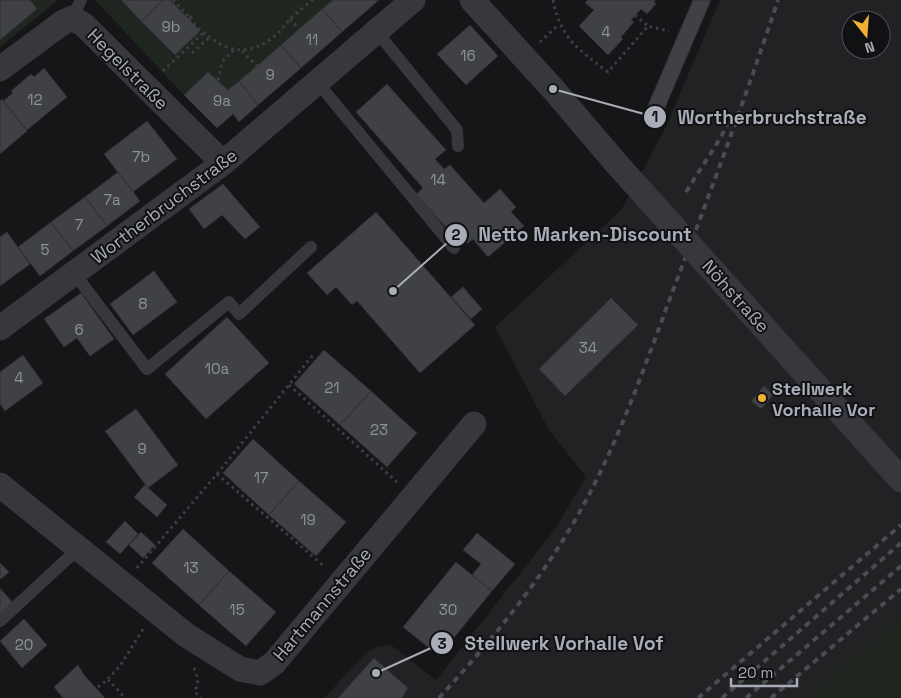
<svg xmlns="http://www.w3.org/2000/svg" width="901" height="698" viewBox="0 0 901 698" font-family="'Space Grotesk',sans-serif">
<rect width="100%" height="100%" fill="#161618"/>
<path fill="#222225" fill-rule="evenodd" d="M720,0h181v619l-96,79h-481l42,-45 12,-7 13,-1 45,35 119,-151 31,-52 -37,-47 -54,-103 126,-117 45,-83zM851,20h30v30h-30z"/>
<path fill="#1e261f" d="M0,0h58l-58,47z
M95,0h238l-105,90 -20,-18 -24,23z
M901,619v79h-96z"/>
<path fill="#404145" stroke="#303034" d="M0,0h30l7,9 -37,31z
M121,0h42l-22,21z
M163,0h7l30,31 -25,24 -34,-34z
M333,0h46l-37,32 -20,-23z
M588,0h67l-1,2 2,2 -9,10 -6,-5 -10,11 3,2 -13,15 2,2 -15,16 -29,-29 15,-16 -9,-7z
M693,0h18l-53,124 -15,-7z
M322,9l20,23 -41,36 -20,-23z
M470,25l28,31 -32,29 -29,-31z
M281,45l20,23 -43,37 -19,-24z
M44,68l23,29 -40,33 -24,-29 10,-8 -2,-2 20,-17 3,3z
M208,72l20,18 11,-9 19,24 -19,17 -6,-8 -16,14 -33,-33z
M387,84l59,66 -11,9 9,10 6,-4 34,38 16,-14 16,18 -5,5 13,14 -36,31 -15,-18 -6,5 -10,-12 -4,3 -37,-41 7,-6 -67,-76z
M2,99l25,32 -27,23v-53z
M147,121l30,38 -44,33 -29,-38z
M118,172l22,29 -33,25 -22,-29z
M223,184l37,43 -15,12 -23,-24 -18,14 -15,-20z
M85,197l22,29 -34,25 -22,-29z
M376,212l99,113 -55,48 -63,-72 -5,4 -16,-18 -9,8 -20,-22z
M51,222l22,29 -33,25 -22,-29z
M7,232l23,32 -30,22v-49z
M154,271l23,31 -44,33 -23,-31z
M463,287l19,22 -11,10 -20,-22z
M81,293l33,46 -24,17 -13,-18 -13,9 -20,-28z
M611,298l27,27 -73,71 -26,-27z
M227,317l42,46 -63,56 -41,-45z
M324,350l47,41 -31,34 -46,-41z
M23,355l20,28 -38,28 -5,-7v-32z
M764,386l9,9 -12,14 -10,-8z
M371,391l46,42 -30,34 -47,-42z
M136,409l42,56 -30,23 -43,-57z
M253,439l46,42 -30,34 -46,-42z
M299,481l47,41 -30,34 -47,-41z
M145,485l22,20 -10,12 -23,-20z
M125,521l13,13 -18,20 -14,-12z
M183,529l46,42 -30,34 -47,-42z
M141,532l14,13 -12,13 -14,-13z
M477,533l38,31 -23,27 -20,-16 9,-11 -18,-14z
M456,562l36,29 -53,65 -36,-29z
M0,563l9,9 -8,7 -1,-1z
M229,571l47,41 -30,34 -47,-41z
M0,588l13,15 -13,11z
M24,619l23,26 -25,23 -22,-27z
M374,658l34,30 -6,10h-64z
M78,665l6,10 21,23h-42l-9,-11z"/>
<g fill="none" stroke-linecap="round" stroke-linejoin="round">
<path stroke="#3d3f44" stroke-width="3" stroke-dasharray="2.5 4" stroke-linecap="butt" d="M173,0l17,18 -1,1c28,27 52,45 87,16 5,-4 9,-10 13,-15 7,-7 16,-14 24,-20
M553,0c8,39 25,49 55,72l40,-46 21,5
M635,15l13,11
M190,18l5,-4
M290,19l9,10
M540,42l18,-17
M242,51l15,15
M192,53l17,-15
M163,71l40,-38
M218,80l4,-18 12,-12
M289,385l108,97
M217,474l108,93
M137,568l80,-94 96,-119
M194,668l4,12 -3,12 6,6
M108,679l12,-13 23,-37
M98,687l10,-8 17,19"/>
<path stroke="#37383d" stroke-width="12" d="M72,18l9,-18
M377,32l80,98 1,16
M318,83l136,165
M74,273l73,96 82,-67 10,12 72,-67
M0,621l78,-72"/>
<path stroke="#37383d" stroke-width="25" d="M472,0l81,89 63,74
M0,69l62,-46 10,-5 12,7 139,138
M0,328l223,-165 190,-163
M0,485l186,150 54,34 20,4 14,-10 200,-239"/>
<path stroke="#4a4c52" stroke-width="4" stroke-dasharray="6 5" stroke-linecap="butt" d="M686,192l35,-55 9,-19
M439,698c54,-59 105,-121 144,-192 38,-70 64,-146 92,-221 36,-94 71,-189 103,-285
M698,698l203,-173
M722,698l179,-155
M746,698l155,-132
M771,698l130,-109"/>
<path stroke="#37383d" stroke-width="25" d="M616,163l285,317"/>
</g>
<circle fill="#f2b134" stroke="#111113" stroke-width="2" cx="762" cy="398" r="5"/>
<g text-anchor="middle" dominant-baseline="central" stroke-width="4" stroke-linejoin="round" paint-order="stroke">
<g font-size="15" fill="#8e929b">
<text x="171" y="26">9b</text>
<text x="606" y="31">4</text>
<text x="312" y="39">11</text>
<text x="468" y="55">16</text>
<text x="270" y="74">9</text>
<text x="35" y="99">12</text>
<text x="222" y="100">9a</text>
<text x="141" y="156">7b</text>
<text x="438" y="179">14</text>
<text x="112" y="199">7a</text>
<text x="79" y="224">7</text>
<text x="45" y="249">5</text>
<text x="143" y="303">8</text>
<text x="79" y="329">6</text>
<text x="588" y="347">34</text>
<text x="217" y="368">10a</text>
<text x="19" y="377">4</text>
<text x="332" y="387">21</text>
<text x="379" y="429">23</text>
<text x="142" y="448">9</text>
<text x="261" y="477">17</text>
<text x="308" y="519">19</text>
<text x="191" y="567">13</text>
<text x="237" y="609">15</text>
<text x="448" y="609">30</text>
<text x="24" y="644">20</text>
</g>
<g font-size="18" fill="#a8adb8" stroke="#111113">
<text transform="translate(128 69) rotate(45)">Hegelstraße</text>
<text transform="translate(164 206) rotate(-37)">Wortherbruchstraße</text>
<text transform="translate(736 296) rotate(48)">Nöhstraße</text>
<text transform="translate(322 604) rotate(-50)">Hartmannstraße</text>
</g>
<g font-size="18" font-weight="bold" fill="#a8adb8" stroke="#111113" text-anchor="start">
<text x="772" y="388">Stellwerk<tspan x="772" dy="21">Vorhalle Vor</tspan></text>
</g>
</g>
<path fill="none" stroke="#a8adb8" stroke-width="2" d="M553 89L655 117M393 291L456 235M376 673L442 643"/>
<g fill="#a8adb8" stroke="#111113" stroke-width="2">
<circle cx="553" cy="89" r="5"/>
<circle cx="393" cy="291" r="5"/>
<circle cx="376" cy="673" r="5"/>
<circle cx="655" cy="117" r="12"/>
<circle cx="456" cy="235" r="12"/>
<circle cx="442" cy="643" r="12"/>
</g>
<g font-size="15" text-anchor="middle" font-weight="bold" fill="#111">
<text x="655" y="122">1</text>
<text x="456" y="240">2</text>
<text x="442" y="649">3</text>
</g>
<g font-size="19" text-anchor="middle" font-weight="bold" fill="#a8adb8" stroke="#111113" stroke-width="4" stroke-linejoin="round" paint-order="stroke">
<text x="772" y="124">Wortherbruchstraße</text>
<text x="585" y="241">Netto Marken-Discount</text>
<text x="564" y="650">Stellwerk Vorhalle Vof</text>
</g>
<g transform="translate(866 35) rotate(163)"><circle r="24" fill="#111113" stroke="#4d4f55"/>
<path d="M0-4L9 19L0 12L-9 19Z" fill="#f2b134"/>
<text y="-8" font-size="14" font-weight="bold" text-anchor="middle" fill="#a8adb8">N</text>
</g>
<path d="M731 678v8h66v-8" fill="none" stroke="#a8adb8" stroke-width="2.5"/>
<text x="738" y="678" font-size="15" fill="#a8adb8" stroke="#111113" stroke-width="4" paint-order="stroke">20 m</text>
</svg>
